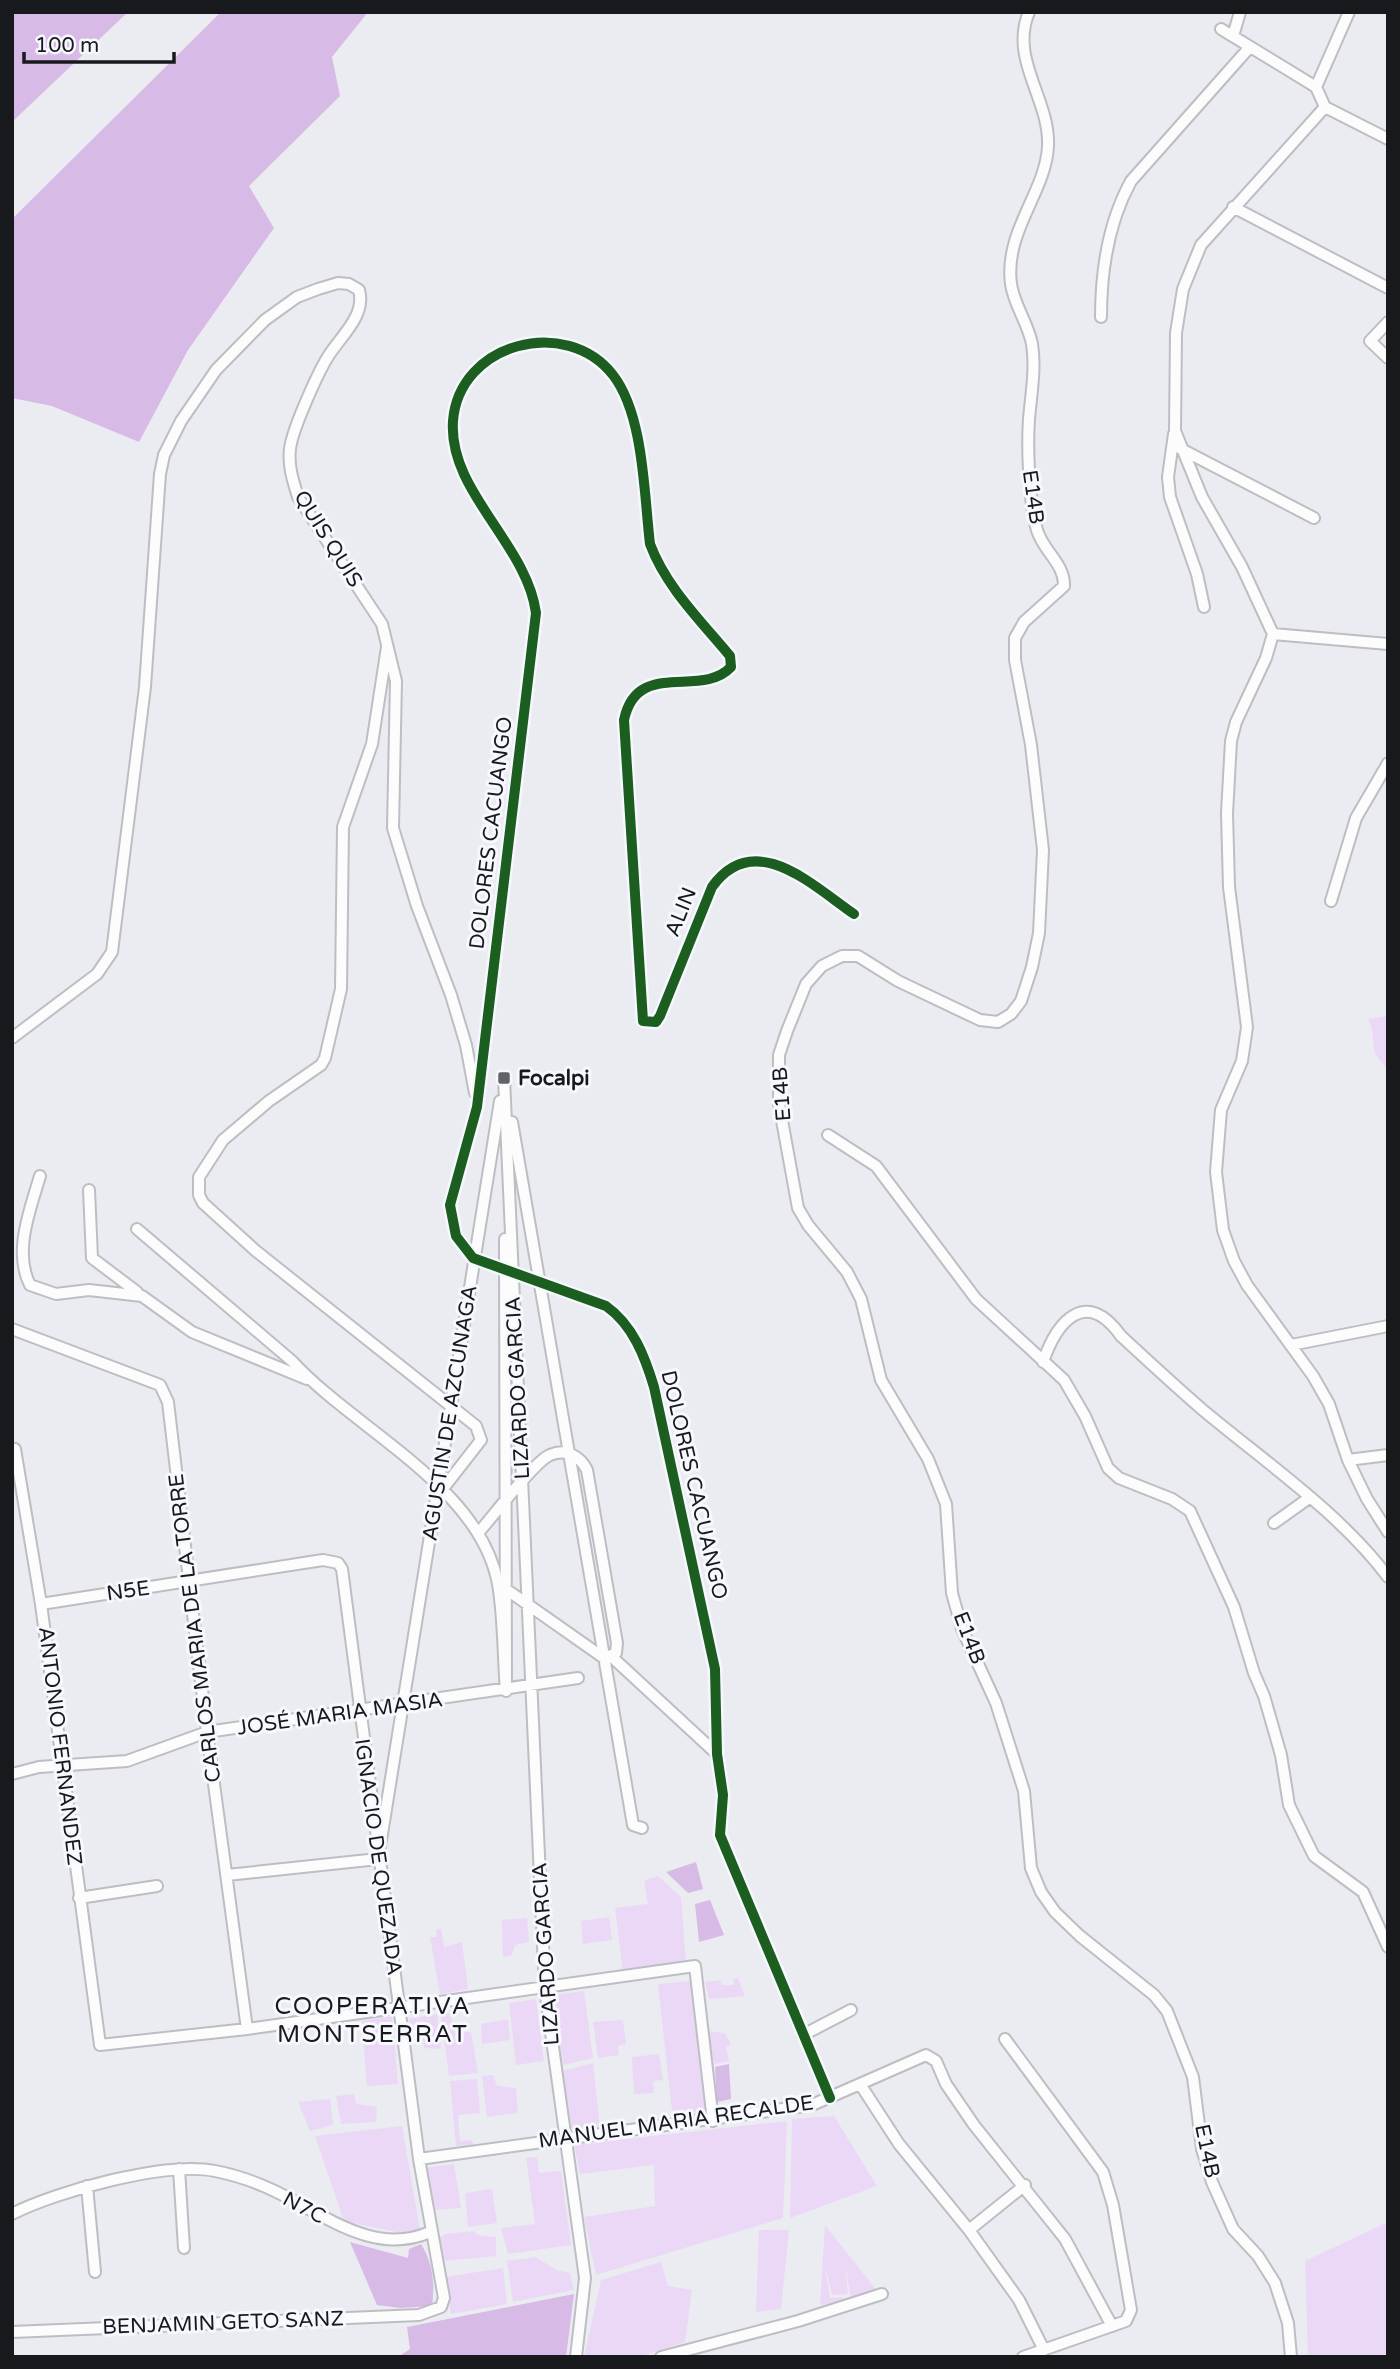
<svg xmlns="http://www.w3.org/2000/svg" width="1400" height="2369" viewBox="0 0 1400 2369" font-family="'Varela Round',sans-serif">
<rect width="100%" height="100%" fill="#eaecf2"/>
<path fill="#ebd8f6" d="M1388,1016v52c-23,-17 -9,-29 -20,-49z
M658,1876l23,21 5,67 -63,9 -8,-65 33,-4 -4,-23z
M609,1917l3,23 -29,4 -2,-23z
M527,1918l2,24 -14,3 -3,10 -9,2 -1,-37z
M441,1929l3,18 18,-5 6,47 -28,5 -10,-57h7l-1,-7z
M738,1978l7,18 -36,3 -4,-17 15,-2 2,5h12l-1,-6z
M690,1981l16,134 -33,5 -15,-136z
M584,1991l9,67 -30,7 -10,-70z
M536,1999l8,62 -28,4 -7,-62z
M449,2013l7,19h15l7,41 -29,3 -8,-61z
M437,2014l4,35 -17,-1 -2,-16 -12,2 -1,-15z
M392,2016l6,68 -31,2 -5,-65z
M508,2019l2,21 -28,4 -1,-20z
M623,2020l3,24 -8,2 1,9 -21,3 -5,-36z
M708,2031l17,2 6,11 -5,3 3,14 -15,3z
M659,2054l4,26 -10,1 1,12 -20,1 -2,-37z
M593,2063l7,65 -28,4 -9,-61z
M493,2075l4,11 19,2 2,25 -31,4 -5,-41z
M477,2079l3,34 -22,2 2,26 12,-1 1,5 -17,1 -6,-65z
M354,2094l2,10 21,3 -1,15 -35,2 -5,-28z
M330,2099l3,26 -23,6 -12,-29z
M834,2116l43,70 -87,32 2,-99z
M787,2121l-4,97 -187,57 -12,-58 71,-11 -1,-41 -74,9 -6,-29z
M402,2126l18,104 -9,5 -67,-14 -29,-85z
M537,2157l2,16 22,-2 10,74 -63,9 -7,-26 34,-4 -9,-66z
M454,2164l7,44 -26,2 -10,-42z
M492,2189l5,34 -29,4 -3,-34z
M1388,2222v135h-80l-3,-96z
M825,2225l52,66 -26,7 -6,-34 3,30 -16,1 -7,-31 5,34 12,-1 2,4 -24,4z
M759,2230h30l-8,79 -25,3z
M474,2231l3,4 19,2v19l-53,5 -6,-21 8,-6z
M536,2257l20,13 14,3 4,17 -61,12 -6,-41z
M661,2262l7,24 24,4 -7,52 -47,15h-54l17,-77z
M503,2268l4,36 -56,10 -6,-37z"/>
<path fill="#d8bae6" d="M12,12h116l-116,110z
M221,12h147l-36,45 8,39 -91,90 25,42 -86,122 -49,92 -87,-36 -40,-8v-179z
M696,1862l7,27 -15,4 -22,-21z
M710,1900l14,35 -25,7 -4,-38z
M729,2064l2,35 -14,3 -2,-35z
M350,2242l58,16 1,-9 12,-5c12,19 14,40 11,62l-32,2 -23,-3z
M574,2294l-8,63h-168l12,-8 -3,-22z"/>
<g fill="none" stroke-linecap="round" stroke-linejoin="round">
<g stroke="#bcbec2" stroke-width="14">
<path id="street" d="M1029,12c-20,47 21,87 19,134 -2,46 -44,85 -37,138 3,21 17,39 21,60 4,24 -1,51 -3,75 -2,29 0,84 8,111 6,21 28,34 27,56l-40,36 -9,16v22l16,85 12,105 -4,83 -7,34 -11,34 -10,13 -13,8 -18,-2 -82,-39 -40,-25h-16l-20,10 -16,18 -19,47 -8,24v49l19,104 10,17 39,47 14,27 20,81 47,79 18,45 6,89 10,36 34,74 28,88 7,77 10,24 14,20 25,24 74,59 13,16 26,66 9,72 10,33 21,47 25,27 17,27 13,40 3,34
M1221,29l95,58 9,20 63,32
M1233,36l7,-24
M1316,87l33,-75
M1325,107l-124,138 -18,44 -7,44 -1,98 27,66 40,70 31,67 115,10
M1233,207l155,81
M1101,317c0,-46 8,-96 30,-136l118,-133
M1388,322l-18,19 18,17
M1174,434l-6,43 2,20 27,77 7,33
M1181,449l133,69
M1273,634l-7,24 -30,64 -5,19 -4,72 2,74 18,140 -5,34 -21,49 -5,62 7,58 11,31 13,24 66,91 16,28 19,56 19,39 21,33
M387,647l-15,97 -29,83 -2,162 -16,69 -4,7 -52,36 -46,39 -24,37v18l4,8 53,48 220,175 5,14 -39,50
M1331,901l25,-83 32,-55
M12,1038l85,-64 15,-22 33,-265 15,-213 4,-19 17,-34 35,-51 49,-50 32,-23 21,-8 20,-6 11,1 10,6c7,25 -17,45 -30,65 -11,17 -37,75 -39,94 -2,17 3,32 8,48l84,127 14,57 -3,147 24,78 34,89 15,50 9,48
M504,1078l41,911 40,289 -9,79
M512,1122l121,703 9,3
M828,1135l48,31 100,133 88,81 21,36 23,52 11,10 53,21 18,12 44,96 20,66 10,23 17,59 8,50 25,51 49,36 25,55
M40,1176c-10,34 -27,76 -10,109l26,9 33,-4 53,6 50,36 115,47
M89,1190l3,68 45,34
M137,1229l155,132c63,69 188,125 206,223 6,35 5,72 8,107l-1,-452
M12,1329l148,56 8,17 39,330 40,297
M1291,1345l97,-19
M1043,1362c14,-41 43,-75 78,-26 27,25 55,51 83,75 60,50 137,103 184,166
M15,1449l26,155 59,441 147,-16 448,-63 18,155
M1348,1460l40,-5
M1274,1523l35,-25
M479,1532c14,-16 56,-71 71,-77 16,-7 30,1 37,15l30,173 -1,10 -12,5 -101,-71
M612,1657l105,97
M12,1774l27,-7 88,-6 80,-29 371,-54
M227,1875l151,-16 122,-758
M79,1898l78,-12
M803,2035l48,-25
M1005,2039l98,133 10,33 18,105 -5,11 -103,36
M860,2084l39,60 70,86 50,70 25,50
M830,2098l-110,-263 3,-40 -6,-41 -2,-85 -61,-282c-9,-30 -21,-62 -48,-81l-133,-48 -17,-22 -6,-31 27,-98 59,-494c-9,-69 -88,-122 -83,-192 6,-78 113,-106 160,-46 31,40 31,120 37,169 16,43 51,77 80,112l1,11c-30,32 -94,-9 -107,53l19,301 13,1 4,-6 52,-129c42,-59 100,-2 142,27
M419,2159l393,-54 114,-50 10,6 10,23 28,41 91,114 47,87
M179,2169l5,79
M87,2186l8,86
M12,2214c45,-23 154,-53 203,-43 15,3 32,8 46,14 54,21 108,74 169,47
M969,2230l56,-45
M12,2332l407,-17 22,-8 3,-9 -25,-139 -77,-590 -4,-6 -15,-3 -282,44
M661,2357l137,-36 84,-27"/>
</g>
<use href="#street" stroke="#fcfcfd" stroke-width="10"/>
<g stroke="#f6f8fe" stroke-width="15">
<path id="cycleway" d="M830,2098l-110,-263 3,-40 -6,-41 -2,-85 -61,-282c-9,-30 -21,-62 -48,-81l-133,-48 -17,-22 -6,-31 27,-98 59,-494c-9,-69 -88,-122 -83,-192 6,-78 113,-106 160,-46 31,40 31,120 37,169 16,43 51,77 80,112l1,11c-30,32 -94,-9 -107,53l19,301 13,1 4,-6 52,-129c42,-59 100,-2 142,27"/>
</g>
<use href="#cycleway" stroke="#1b5e20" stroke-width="10"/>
</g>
<rect fill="#626368" stroke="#f6f8fe" stroke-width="2.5" x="497" y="1071" width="14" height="14" rx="3.5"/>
<g text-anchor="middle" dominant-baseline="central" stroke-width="6" stroke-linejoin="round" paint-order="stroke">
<g font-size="21" fill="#18191d" stroke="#f6f8fe">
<text transform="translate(1033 497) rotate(82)">E14B</text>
<text transform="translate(328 539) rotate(58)">QUIS QUIS</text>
<text transform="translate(491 833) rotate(-83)">DOLORES CACUANGO</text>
<text transform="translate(681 912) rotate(-68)">ALIN</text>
<text transform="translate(782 1094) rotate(-94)">E14B</text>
<text transform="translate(518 1388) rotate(-93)">LIZARDO GARCIA</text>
<text transform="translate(450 1413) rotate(-81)">AGUSTIN DE AZCUNAGA</text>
<text transform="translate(694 1485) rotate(77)">DOLORES CACUANGO</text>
<text transform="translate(128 1591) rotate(-8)">N5E</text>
<text transform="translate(195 1628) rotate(-97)">CARLOS MARIA DE LA TORRE</text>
<text transform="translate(969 1638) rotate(69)">E14B</text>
<text transform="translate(340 1714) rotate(-8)">JOSÉ MARIA MASIA</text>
<text transform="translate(60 1746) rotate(83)">ANTONIO FERNANDEZ</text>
<text transform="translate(378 1857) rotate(82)">IGNACIO DE QUEZADA</text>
<text transform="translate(546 1954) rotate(-94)">LIZARDO GARCIA</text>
<text transform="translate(676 2122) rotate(-8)">MANUEL MARIA RECALDE</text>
<text transform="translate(1207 2151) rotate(78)">E14B</text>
<text transform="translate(304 2208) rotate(28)">N7C</text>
<text transform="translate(223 2323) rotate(-2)">BENJAMIN GETO SANZ</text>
</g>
<g font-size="21" font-weight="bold" fill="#18191d" stroke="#f6f8fe" text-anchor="start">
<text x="518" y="1078">Focalpi</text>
</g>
<g font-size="24" letter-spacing="2" fill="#18191d" stroke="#f6f8fe">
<text x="373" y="2006">COOPERATIVA<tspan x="373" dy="28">MONTSERRAT</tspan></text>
</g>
</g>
<rect width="1400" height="2369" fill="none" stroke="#18191d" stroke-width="28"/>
<path d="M24 52v10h150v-10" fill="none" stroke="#18191d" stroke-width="3.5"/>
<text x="35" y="52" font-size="21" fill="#18191d" stroke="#f6f8fe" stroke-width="5" paint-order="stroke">100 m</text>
</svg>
